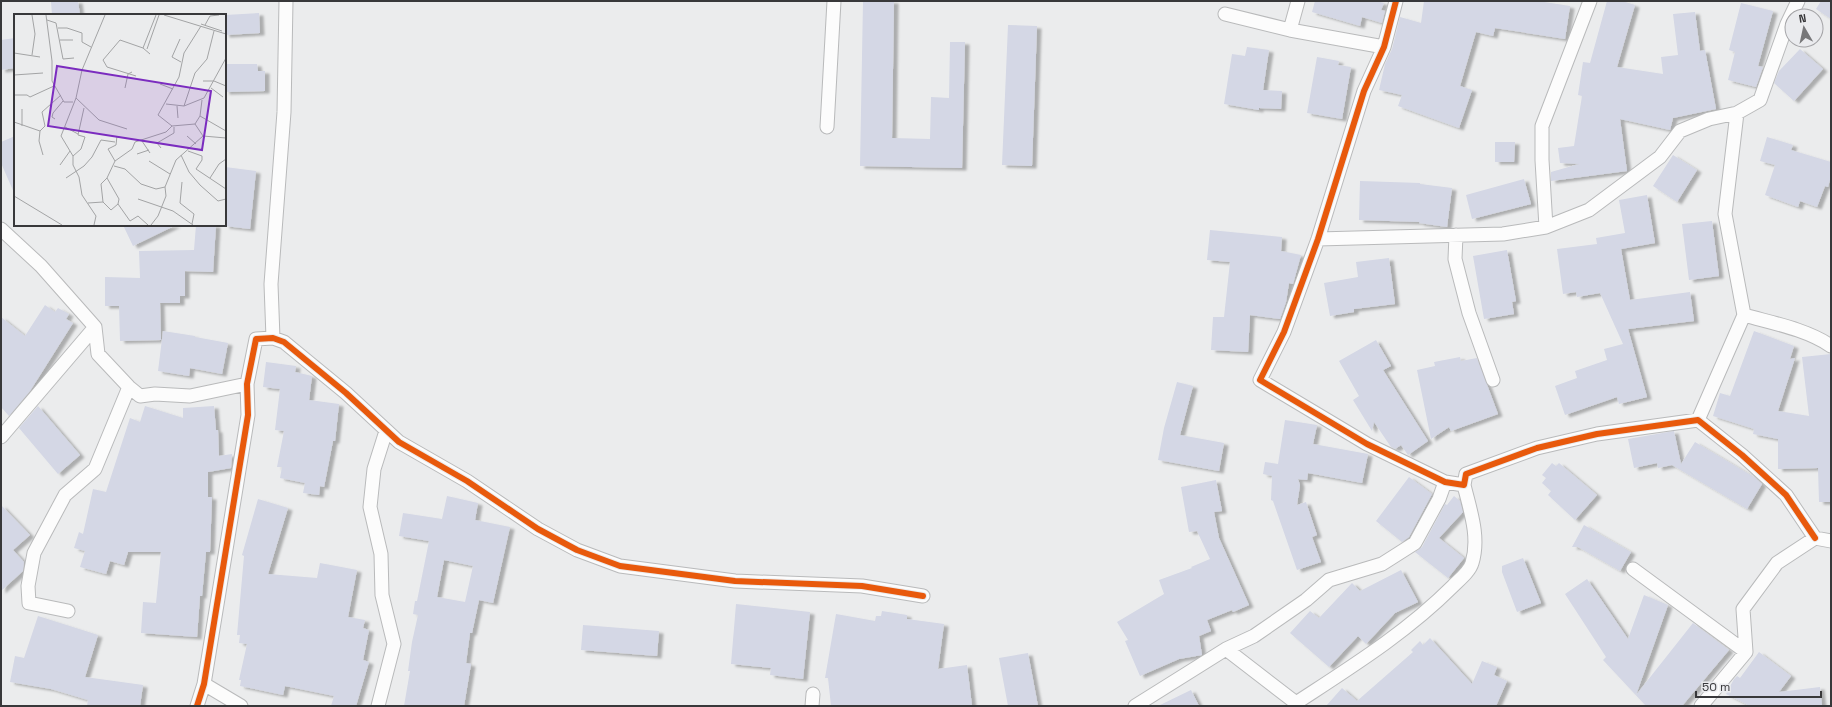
<svg xmlns="http://www.w3.org/2000/svg" width="1832" height="707" viewBox="0 0 1832 707" font-family="'Space Grotesk',sans-serif">
<defs>
<filter id="shadow"><feDropShadow dx="4.5" dy="2.5" stdDeviation="1" flood-color="#0004"/></filter>
</defs>
<rect width="100%" height="100%" fill="#ebeced"/>
<path fill="#d4d7e5" fill-rule="evenodd" filter="url(#shadow)" d="M78,1l2,14h-28l-1,-13z
M863,1h31l-2,137 38,1 1,-42 18,1 1,-56h15l-3,126 -102,-2z
M1315,1h61l8,2 -3,7 4,1 -3,12 -20,-6 -2,9 -48,-14z
M1424,1h114l32,5 -5,33 -70,-11 -2,8 -17,-4 -16,54 12,4 -13,38 -61,-22 4,-11 -23,-5 6,-26 7,-15 8,-32 21,6z
M1607,1h15l13,4 -18,62 46,7 -2,-17 17,-2 -5,-41 22,-2 5,39 5,-1 11,59 -43,9 -3,12 -50,-11 7,52 -76,10v-9l28,-8 -19,-1 -2,-15 16,-2 8,-50 -4,-1 5,-33 7,1z
M1821,1h10v18l-15,-10z
M1741,3l32,8 -15,55 5,1 -7,20 -28,-7 7,-28 -6,-2z
M259,13l1,20 -35,2v-20z
M1008,25l29,1 -5,140 -30,-1z
M15,38v30l-14,2v-30z
M1247,47l22,3 -6,40 19,1 -1,18 -22,-1v2l-35,-6 8,-50 13,2z
M1800,49l23,20 -29,32 -20,-18 5,-12z
M1317,57l22,4 -1,4 13,2 -9,52 -35,-6z
M225,64h32l1,7h7v20l-40,1z
M15,136v59l-14,-32v-21z
M1767,137l26,8 -2,5 40,12v14l-3,11 -3,-1 -8,21 -17,-6 -2,6 -33,-12 10,-30 -15,-4z
M1495,142h20l-1,20h-19z
M1673,155l24,15 -20,32 -24,-16z
M225,167l31,4 -6,58 -25,-3z
M1524,179l7,25 -59,15 -6,-24z
M1360,181l60,2v1l32,4 -5,39 -28,-4 1,-1 -61,-2z
M1647,195l8,48 -34,6 9,51 60,-8 4,29 -66,8 19,68 -28,7 -2,-7 -52,18 -10,-29 22,-8 -2,-7 32,-11 -3,-11 19,-5 -23,-51 -23,4 -1,-5 -13,2 -6,-45 40,-5 -1,-6 29,-5 -6,-33z
M1712,221l7,55 -30,4 -7,-56z
M123,225h53l-43,21z
M196,225h20l-3,47 -28,-1v25h-5v7h-20l1,37 -41,1 -1,-35h-14v-29l35,1 -1,-27 55,-1z
M1210,230l72,7 -1,14 20,4 -8,29 -4,-1 -3,19 -6,17 -30,-4 -2,37 -37,-2 2,-33h11l6,-55 -23,-2z
M1507,250l9,51 -4,1 2,12 -30,5 -11,-63z
M1389,258l6,46 -41,5v3l-24,4 -6,-33 34,-6 -2,-15z
M45,305l10,7 3,-4 11,6 -3,5 7,4 -43,68 -21,25 -8,-9v-90l24,19z
M163,331l32,5v1l33,6 -6,31 -32,-6 -1,8 -31,-5z
M1754,331l40,15 -4,13 5,-1 -17,53 31,5 -7,-59 29,-3v148h-12l-1,-34 -40,1v-30l-25,-5 1,-5 -41,-13 7,-23 10,3z
M1376,340l15,26 -8,4 45,71 -20,14 -7,-10 -6,4 -4,-2 -17,-25 -2,9 -19,-31 6,-4 -20,-35z
M1460,357l1,4 16,-3 21,56 -47,17 -2,-4 -18,12 -14,-69 18,-4 -1,-4z
M266,362l30,4 -1,6 17,4 -3,24 30,4 -4,37h-2l-9,46 -4,-1 -1,9 -16,-2 2,-10 -25,-5 2,-11h-5l7,-36 -9,-1 5,-41 -17,-2z
M1177,382l16,4 -13,49 44,8 -5,28 -61,-11 6,-32z
M38,406l42,49 -22,19 -39,-46z
M145,406l38,12v-10l31,-2 2,24h2l1,26 13,-2 -1,14 -23,4v25h4l-2,55h-4l-4,44h-2l-3,41 -56,-4 2,-31 13,1 5,-51h-33l-4,13 -14,-4 -4,13 -26,-7 5,-16 -11,-3 5,-16 4,2 10,-45 13,3 24,-74 10,4z
M1285,420l32,5 -4,19 55,10 -6,29 -54,-10 -1,7 -9,-1 2,6 -3,20 9,-3 11,33 -5,2 9,25 -24,8 -24,-69 -2,-1 1,-24 -9,-2 2,-12 13,2z
M1674,431l7,33 14,-22 59,35 8,7 -15,25 -75,-44 -14,3 -1,-5 -23,5 -6,-29z
M1552,463l4,3 3,-3 38,32 -22,25 -27,-25 3,-4 -9,-8 4,-5 -4,-3z
M1409,477l23,17 -23,43 -7,5 -26,-21z
M1216,480l6,31 -8,1 5,26 30,67 -16,7 -1,-2 -25,10 4,11 -12,5 3,19 -23,4 -39,17 -15,-35 3,-1 -11,-18 47,-28 -5,-14 33,-12 -1,-1 19,-8 -13,-28 -8,1 -8,-45z
M447,496l31,7 -3,17 35,7 -17,76 -14,-3 -7,33h-2l-4,30 5,1 -7,42h-60l6,-35h-2l4,-29 6,-27 -5,-1 2,-13h2l12,-60 -30,-5 4,-23 39,6zM444,560l29,6 -8,36 -28,-5z
M1454,496l6,5 3,11 -24,26 25,20 -16,20 -33,-26 7,-5 23,-43 2,1z
M258,499l30,9 -20,66 49,4 3,-15 37,7 -9,47 17,3 -2,8 6,2 -6,30 6,2 -13,44h-25l3,-10 -49,-10 -2,9 -43,-9 1,-6h-2l8,-36 -8,-1 1,-8h-3l7,-79 -2,-1z
M1,505l29,30 -17,15 11,12 -1,9 -22,20z
M1584,525l47,27 -11,19 -42,-24h-6z
M1523,558l18,45 -24,9 -15,-40v-6z
M1401,570l17,32 -23,11 -29,31 -8,-8 -29,31 -39,-34 20,-22 9,7 33,-35 8,8z
M1587,579l41,60 16,-44 24,10 -32,90 57,-72 36,27 -47,56h-36l-43,-46 3,-3 -41,-63z
M736,604l74,8 -7,67 -33,-4 1,-7 -40,-4z
M882,611l25,4v4l37,5 -6,45 29,-4 5,41h-141l-3,-28h-3l11,-64 39,7 1,-5h5z
M38,616l60,19 -13,42 58,8 -3,21h-53l1,-6 -37,-11 -41,-7 5,-26 9,2z
M583,625l76,6 -2,25 -76,-6z
M1430,638l42,46 10,-23 15,6 -3,8 13,6 -11,25h-170l16,-18 15,13 56,-49 -2,-2 9,-9 3,4z
M1759,652l32,24 -12,16 41,-5 2,19h-72l-24,-12 8,-15 3,-3 3,2z
M1028,653l10,53h-30l-9,-48z
M1191,690l8,16h-41z"/>
<g fill="none" stroke-linecap="round" stroke-linejoin="round">
<g stroke="#b9babb" stroke-width="15">
<path id="street" d="M1396,1l-12,46 -20,44 -46,148 -34,93 -24,48 107,64 78,38 19,3 2,-11 71,-26 60,-14 101,-14 44,35 44,40 29,43
M1225,14l65,16 94,17
M1290,30l8,-29
M1737,113l-12,101 19,101
M827,127l7,-126
M1546,227l-4,-67v-34l48,-125
M1,229l40,37 54,61 3,27 31,33 11,9 15,-2 35,2 57,-12
M1456,235l-1,24 14,54 24,67
M1318,239l185,-5 43,-7 43,-17 71,-53 20,-26 29,-12 28,-6 23,-13 27,-76 11,-23
M273,338l-2,-54 13,-172 2,-111
M1698,420l46,-105c28,8 62,14 87,31
M1,437l94,-110
M1633,569l113,83
M68,611l-39,-8 -1,-17 6,-33 31,-58 30,-26 34,-82
M1226,649l70,54
M204,684l37,22
M197,706l7,-22 44,-269 -1,-31 9,-45 17,-1 11,4 62,51 53,49 68,39 71,48 39,21 43,16 115,15 127,5 61,10
M378,706l16,-62 -12,-49 -1,-41 -11,-47 4,-38 12,-38
M812,706l1,-12
M1135,706l91,-57 28,-13 52,-36 23,-20 53,-16 33,-21 24,-44 6,-17
M1299,706l-3,-3c55,-36 110,-70 157,-117 6,-6 17,-15 19,-23 8,-26 -2,-53 -8,-78
M1701,706l45,-54 -3,-43 34,-46 38,-25 16,3"/>
</g>
<use href="#street" stroke="#fcfcfc" stroke-width="13"/>
<g stroke="#eaebee" stroke-width="8">
<path id="cycleway" d="M1396,1l-12,46 -20,44 -46,148 -34,93 -24,48 107,64 78,38 19,3 2,-11 71,-26 60,-14 101,-14 44,35 44,40 29,43
M197,706l7,-22 44,-269 -1,-31 9,-45 17,-1 11,4 62,51 53,49 68,39 71,48 39,21 43,16 115,15 127,5 61,10"/>
</g>
<use href="#cycleway" stroke="#e8590c" stroke-width="6"/>
</g>
<g transform="translate(14 14)">
<rect width="212" height="212" fill="#ebeced"/>
<path fill="none" stroke="#a3a4a5" stroke-width="1" d="M18,1l3,19 -3,21M32,1l6,46v20l12,21h9M150,1l62,19M33,6l9,3 7,36 11,-1M187,10l21,7M191,11l5,-9 9,-1M44,14h9l15,5v9l9,5M166,25l-8,18 9,5M46,26h13M129,34l13,-33M133,35l12,-34M0,39l26,4M0,61l29,-2M122,62l-29,-9 -4,-7 17,-20 23,8 7,6M189,67h11l12,5M146,70l13,5M111,74l3,-14 4,-2M197,74l12,9M0,81h13l3,2 24,-11M62,84l23,22 28,9M152,90l18,2 20,-8 22,-40M163,92l1,12M170,92l11,-33 12,-14 7,-28M8,95v17M186,102l2,-16M41,105l-3,-2 1,-4 10,-12M0,108l26,9M181,110l5,-8 26,15M158,112l-14,-11 21,-38 5,-24 17,-27M51,113l13,7M173,122l9,8M128,127l8,12M147,134l-4,-5 17,-10v-6M174,137l14,5v4l-6,9 30,20M123,140l12,-4M29,141l-4,-14 1,-10 5,-5 -3,-14 19,-17M167,141l8,17 11,13 18,16 8,-2M59,142l8,-7 4,-12 -7,-2 6,-27M101,147l-7,-12 8,-4 1,-9M135,147l21,13M46,151l10,-14M100,152l11,3 16,15 15,5 9,-2M52,164l18,-12 8,-9 9,-17 14,2M93,164l-6,6 2,18 8,8 7,-6M196,164l9,-14 7,-5M168,168l-2,21 14,11 -2,10M0,182l48,29M124,185l35,12 20,14M74,189l15,-1M80,211l2,-9 -14,-21 -3,-18 -6,-12v-9l-12,-20 15,-38 6,-28 23,-55M134,211l-10,-9 -8,5 -12,-17 1,-5 -12,-21 8,-17 17,-12 3,-7 31,-10 6,-6 23,-2 8,12M137,211l7,-9 8,-20 -1,-9 11,-27 27,-24 23,2"/>
<path fill="#7b2cbf" fill-opacity="0.15" stroke="#7b2cbf" stroke-width="2" d="M43,52l154,25 -9,59 -154,-24z"/>
<rect width="212" height="212" fill="none" stroke="#38383a" stroke-width="2"/>
</g>
<rect width="1832" height="707" fill="none" stroke="#38383a" stroke-width="4"/>
<g transform="translate(1804 28) rotate(351)"><circle r="19" fill="#eaebee" stroke="#a3a3a6"/>
<path d="M0-3L7 15L0 10L-7 15Z" fill="#777779"/>
<text y="-6" font-size="11" font-weight="bold" text-anchor="middle" fill="#38383a">N</text>
</g>
<path d="M1696 691v6h125v-6" fill="none" stroke="#38383a" stroke-width="2"/>
<text x="1702" y="691" font-size="12" fill="#38383a" stroke="#eaebee" stroke-width="3" paint-order="stroke">50 m</text>
</svg>
